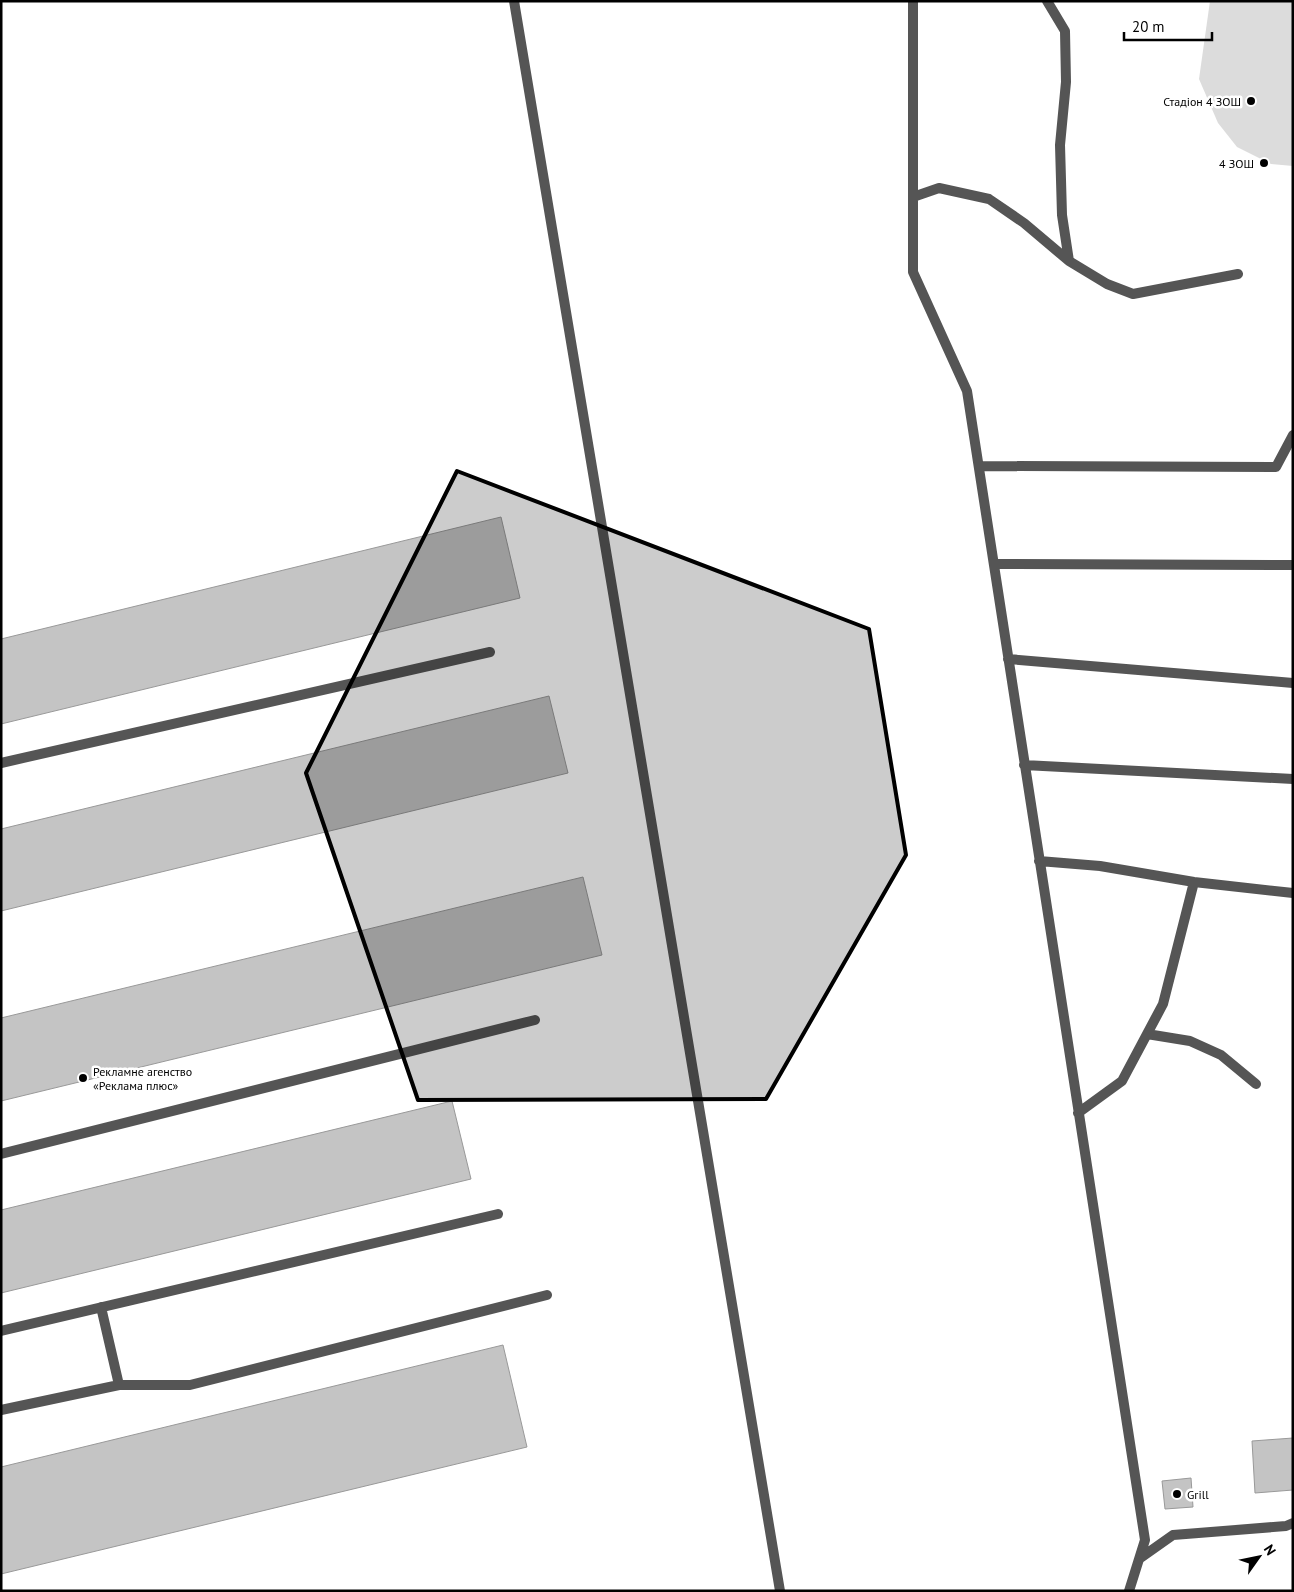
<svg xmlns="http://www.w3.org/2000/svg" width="1294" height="1592" viewBox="0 0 1294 1592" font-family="'PT Sans',sans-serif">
<rect width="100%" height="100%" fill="#fff"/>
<path fill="#dcdcdc" d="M1210,1h83v165l-22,-2 -34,-17 -19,-24 -19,-44z"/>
<path fill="#c4c4c4" stroke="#999" d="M501,517l19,81 -519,126v-85z
M549,696l19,77 -567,138v-82z
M583,877l19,78 -601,146v-83z
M452,1101l19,78 -470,114v-83z
M503,1345l24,102 -526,127v-107z
M1293,1438v52l-38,3 -3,-52z
M1191,1478l2,29 -28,2 -3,-28z"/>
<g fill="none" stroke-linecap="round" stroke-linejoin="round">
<path stroke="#555" stroke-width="10" d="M514,1l266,1590
M913,1v271l54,119 178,1149 -16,51
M1047,1l18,30 1,51 -6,63 2,70 7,46 38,23 26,10 105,-20
M913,197l26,-9 50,11 35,24 45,38
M979,466l297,1 17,-32
M994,564l299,1
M1008,659l285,24
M1,763l489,-111
M1024,765l269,14
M1039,861l61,5 94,16 99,11
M1147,1034l43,7 31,14 35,29
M1078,1113l44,-32 41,-77 31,-122
M1,1154l534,-134
M101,1307l18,78
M1,1331l497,-117
M1,1410l118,-25h71l357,-90
M1139,1559l34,-24 113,-9 7,-3"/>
</g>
<path fill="#000" fill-opacity="0.2" stroke="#000" stroke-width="4" stroke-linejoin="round" d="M457,471l412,158 37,226 -140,244 -348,1 -112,-327z"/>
<g fill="#000" stroke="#fff" stroke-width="2">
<circle cx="1251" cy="101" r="5"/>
<circle cx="1264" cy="163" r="5"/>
<circle cx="83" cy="1078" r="5"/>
<circle cx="1177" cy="1494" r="5"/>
</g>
<g text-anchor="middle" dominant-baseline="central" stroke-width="5" stroke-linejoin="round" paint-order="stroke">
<g font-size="12" fill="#000" stroke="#fff" text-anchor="end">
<text x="1241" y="101">Стадіон 4 ЗОШ</text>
<text x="1254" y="163">4 ЗОШ</text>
<text x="93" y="1071" text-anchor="start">Рекламне агенство<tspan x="93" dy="14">«Реклама плюс»</tspan></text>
<text x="1187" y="1494" text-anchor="start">Grill</text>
</g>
</g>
<rect width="1294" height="1592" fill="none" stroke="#000000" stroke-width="5"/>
<g transform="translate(1259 1557) rotate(57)" stroke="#ffffff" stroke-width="4" paint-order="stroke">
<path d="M0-4L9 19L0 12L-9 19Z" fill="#000000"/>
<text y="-8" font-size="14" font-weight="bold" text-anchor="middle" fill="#000000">N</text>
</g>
<path d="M1124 32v8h88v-8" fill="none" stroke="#000000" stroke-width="2.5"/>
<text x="1132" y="32" font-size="15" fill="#000000" stroke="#ffffff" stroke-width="4" paint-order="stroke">20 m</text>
</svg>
